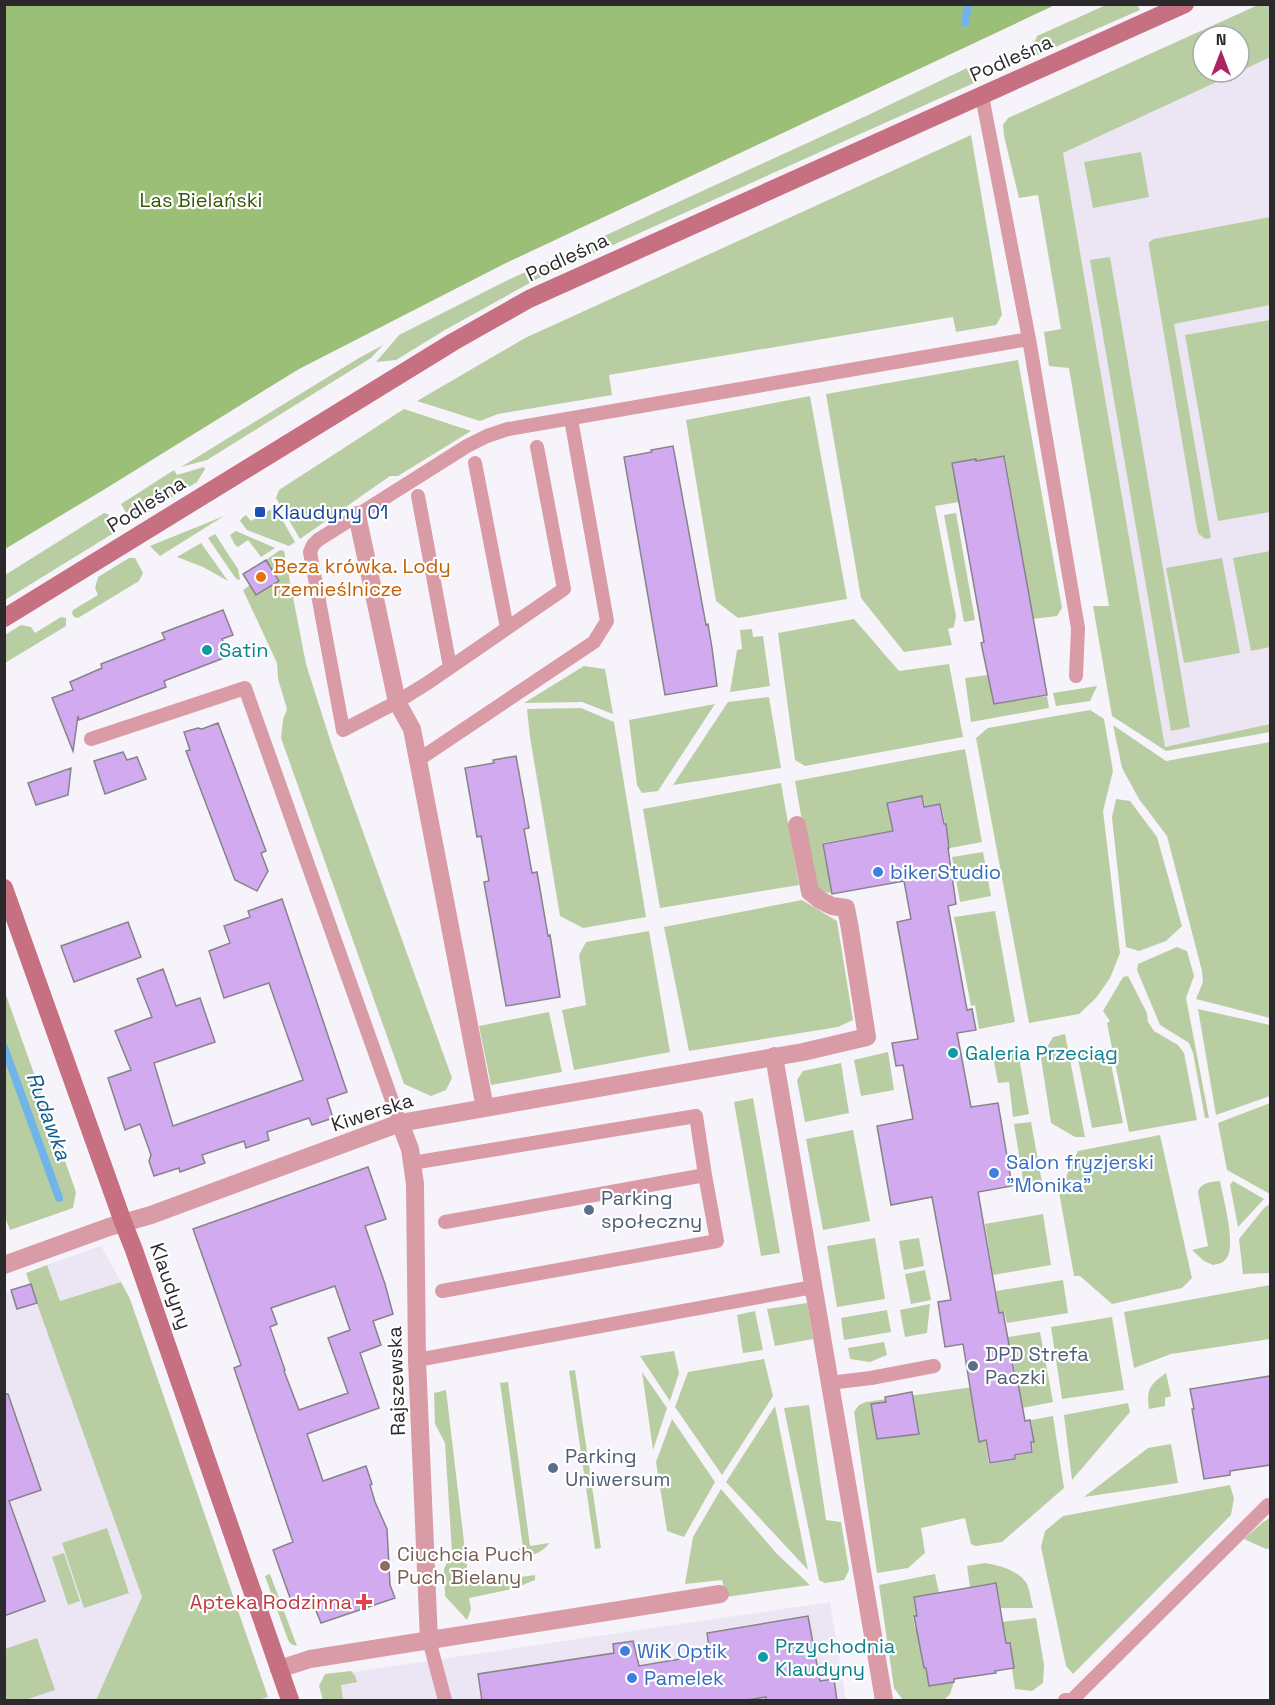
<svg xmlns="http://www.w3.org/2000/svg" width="1275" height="1705" viewBox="0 0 1275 1705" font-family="'Space Grotesk',sans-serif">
<rect width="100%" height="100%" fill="#f7f3fa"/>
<path fill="#ece5f3" d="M1270,54v673l-105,20 -102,-594 170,-81h6v-3z
M101,1246l20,36 -61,19 -13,-36z
M31,1284l111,313 -46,103h-91v-407z
M830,1602l16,98h-512l-8,-24z"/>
<path fill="#b8cea2" d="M1106,5h31l3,5 -112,49 9,-23z
M1258,5h12v52l-31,15v-36h-36v36h35l-175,81 102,594 105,-23v8l-104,19 -54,-35 -19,-110h16l-40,-238 -20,-2 -5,-34 17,-3 -23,-134 -19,3 -15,-62 -1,-11 5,-7z
M967,68l7,15 -437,196 -92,51 -49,30 -20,2 23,-27 109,-55 358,-164z
M971,135l31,180 -6,10 -40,7 -3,-15 -344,58 3,20 -114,19 -18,7 -63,-20 108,-63z
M1141,152l8,45 -56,11 -9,-46z
M1270,217v88l-96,19 37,214 -6,1 -7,-6 -2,-10 -47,-277v-4l5,-3z
M1110,257l80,470 -19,4 -81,-471z
M1270,320v192l-52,9 -33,-186z
M383,345l-12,13 -164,102 -26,7 178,-109z
M1018,360l44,248 -5,8 -24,3 -28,-163 -28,5 -1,-2 -24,4 7,39 -24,4 21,110 -2,11 -6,2 4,16 -48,7 -43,-54 -35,-204z
M810,396l37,203 -109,19 -22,-17 -30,-181z
M404,409l67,22 -73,45h-8l-90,63 -24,-41 3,-8z
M204,467l1,2 -8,13 -61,38 -5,1 -10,-17 53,-34 3,5z
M275,507l20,35 -6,4 -42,-16 -7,-9 2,-3 4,-3 5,6z
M104,513l4,1 9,17 -112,69v-25z
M956,513l19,107 -11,2 -20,-107z
M224,516l-64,40 -10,-10z
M236,531l39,17 -14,9 -13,-17 -10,7 -3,-2 -5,-10z
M215,534l23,35 2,10 -2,1 -4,-4 -26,-38z
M201,543l27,38 -25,-14 -26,-10z
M280,550l4,1 22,113 26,82 120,332 -6,12 -15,6 -27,-12 -123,-346 2,-18 4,-11 -9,-30 -1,-16 -34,-73 7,-5 6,10 23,-14 -13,-21z
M1270,551v96l-19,4 -18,-93z
M129,558h6l8,15 -4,8 -61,37 -4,-1 -2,-4 1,-3 25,-15 -3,-7 3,-11z
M1222,558l18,95 -56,10 -18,-95z
M61,617l5,1v8l-61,37v-28l16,-10 10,2 4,6z
M854,619l45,52 50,-7 14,73 -158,29 -10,-6 -17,-127z
M752,629l1,8 10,-1 7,50 -40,6 7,-42 5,-1 -2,-19z
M584,666l21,3 8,45 -31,-12 -58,1z
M988,675l6,29 53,-8 2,12 -78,14 -6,-44z
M1097,686l-7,15 -34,5 -3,-13z
M769,697l12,71 -108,17 55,-83z
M715,704l-57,87 -16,2 -5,-8 -8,-65z
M581,708l33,14 32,195 -63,11 -23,-12 -30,-179 -3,-28z
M1090,710l14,9 9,52 -10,40 17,142 -10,25 -14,20 -17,16 -50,9 -53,-285 12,-10z
M1113,725l53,36 104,-19v276l-74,-19 7,-17 -1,-11 -35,-135 -28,-37 -17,-31z
M965,749l17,93 -32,6 -9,-44 -16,2 -2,-10 -36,6 6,29 -71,12 10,50 -12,-1 -6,-4 -19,-107z
M781,783l18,102 -139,23 -17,-99z
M1116,799l14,2 27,36 25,89 -16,15 -27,10 -13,-4 -14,-130z
M983,852l8,44 -31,6 -8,-45z
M802,900l35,21 16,99 -15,7 -149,24 -25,-124z
M995,911l20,111 -36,7 -4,-24 -4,1 -17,-89z
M649,931l21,121 -96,18 -12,-60 24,-5 -7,-50 7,-13z
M1177,947l10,4 7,25 -8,22 23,120h-4l-12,-65 -4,-10 -29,-18 -23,-55 1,-6z
M1128,976l19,37 1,9 6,9 24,14 6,8 13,67 -68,12 -22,-109 3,-2 -7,-10 20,-34z
M5,992l71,200 -3,16 -63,22 -6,-15z
M1198,1009l72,16v71l-54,19z
M549,1012l13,60 -71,13 -12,-59z
M1065,1034l20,103h-10l-24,-14 -10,-65 12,-21z
M1108,1049l15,74 -31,5 -15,-74z
M888,1052l6,38 -33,6 -7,-36z
M1018,1052l11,62 -16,3 -4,-35 -11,1 -5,-26z
M841,1063l8,50 -44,9 -8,-42 6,-9z
M753,1098l27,155 -19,3 -27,-154z
M1270,1103v91l-43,-24 -9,-47z
M1031,1122l11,60 -18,4 -10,-62z
M853,1130l17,91 -47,9 -17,-91z
M1160,1135l32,143 -10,10 -70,16 -32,-28h-6l-15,-84 19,-41z
M1220,1181c3,17 17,65 6,78 -3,4 -8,5 -13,6l-9,-4 -12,-11 16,-4 -10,-54c3,-10 13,-10 22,-11z
M1233,1181l31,18 -26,28 -8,-42z
M1270,1204v69l-27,1 -4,-35 26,-32z
M1043,1214l8,51 -58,10 -8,-51z
M875,1238l10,61 -48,8 -10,-61z
M919,1238l5,28 -20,4 -5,-29z
M47,1265l13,36 61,-19 9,17 138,398 -10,3h-162l46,-103 -116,-324z
M925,1270l6,30 -20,4 -6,-30z
M1063,1280l5,33 -61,10 -3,-12 -5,1 -3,-21z
M1270,1285v54l-99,15 -37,14 -10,-56z
M807,1303l6,36 -38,7 -8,-37z
M930,1304l-3,29 -22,4 -5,-27z
M887,1310l4,22 -47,8 -3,-22z
M755,1311l8,39 -20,3 -6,-38z
M1112,1317l12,73 -62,9 -11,-72z
M1040,1332l13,70 -31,6 -5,-37h-2l-4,-19 -6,1 -3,-15z
M884,1342l3,13 -17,7 -20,-3 -2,-11z
M674,1351l5,22 -9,28 -30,-45z
M764,1359l9,37 -51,79 -47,-68 13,-35z
M575,1370l26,178 -6,1 -26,-178z
M642,1372l25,36 -14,42z
M1166,1373l5,23 -6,2v8l-16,3c-3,-19 1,-25 17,-36z
M508,1382l22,164 19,-3c-7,13 -31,18 -43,8l17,-3 -23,-165z
M973,1387l2,32 4,23 6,-1 4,23 27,-4v-4l17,-4 -1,-10h2l-3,-22 22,-4 11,72 -62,54 -26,4 -5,-2 -6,-26 -44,10 4,25 -17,15 -31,5 -23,-161 5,-7 7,-3z
M446,1390l23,194 66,-9v5l-22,9 -44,9 2,11 -4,11 -22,-24 -1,-27 8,-17 -7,-109 -10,-19 -1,-31z
M1128,1403l2,9 -58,68 -8,-65z
M809,1405l17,115 15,2 8,48 -5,10 -19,3 -6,-3 -35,-172z
M775,1406l33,164 -82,-88z
M672,1419l43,63 -31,55 -17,-6 -11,-69z
M1171,1444l7,39 -94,14 64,-49z
M1230,1485l4,13 -3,17 -158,159 -7,-8 -25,-119 4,-16 18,-15z
M721,1489l56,65 33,31 -84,12 -4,-17 -37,4 8,-47z
M1270,1518v30l-4,1 -22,-10 19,-17z
M107,1528l22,65 -45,15 -22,-65z
M64,1553l16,48 -12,4 -16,-48z
M985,1563c14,2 35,8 42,21 3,7 4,16 6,24h-33l-4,-25 -26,4 -3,-21z
M270,1574l27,72 -6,-2 -3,-4 -23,-64z
M935,1574l4,19 -25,4 3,19 -4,1 2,11h4l5,40h2l3,18 25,-4 -4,12 -6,6h-41l-9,-12 -15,-103z
M1036,1618l8,47 -1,18 -11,8 -17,-2 -3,-20 2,-1 -8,-25 -4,-21z
M37,1638l18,52 -30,10h-20v-51z
M351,1671l4,5 2,6 -16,3 2,15h-20l-4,-14 6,-12z"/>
<path fill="#9cbf78" d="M1055,5l-551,259 -205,105 -194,120 -100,60v-544z"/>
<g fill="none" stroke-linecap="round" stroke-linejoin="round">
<path stroke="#70b4e9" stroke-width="8" d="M965,23l3,-19
M4,1047l55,151"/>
</g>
<path fill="#d1aaef" stroke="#87838a" stroke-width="1.5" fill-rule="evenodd" d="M673,446l33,179 2,-1 4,24 5,38 -52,9 -41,-238 28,-5 -1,-2z
M1004,456l43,239 -53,9 -13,-61 3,-1 -32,-179 24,-4v2z
M266,560l13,21 -23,14 -13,-21z
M223,610l10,25 -11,4 7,17 -65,25 2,6 -87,33 -1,-4 -5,35 -21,-53 21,-8 -3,-8 32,-14 -1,-4 64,-25 -3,-6z
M218,723l48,128 -5,2 7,18 -11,20 -22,-11 -49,-129 4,-1 -6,-18 14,-4 4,1z
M123,752l4,8 10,-3 9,22 -41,15 -11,-33z
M516,756l13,72 -5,1 8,44 5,-1 11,64 2,-1 10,62 -54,9 -22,-124 5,-1 -8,-45 -4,1 -12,-69 29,-5 -1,-3z
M71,768l-3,27 -32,10 -8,-22z
M922,796l2,11 16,-3 4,20h2l3,24h-1l8,56 -8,2 19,104 5,-1 4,21 -19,3 14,74 27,-4 14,83 -34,6 21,121 4,-1 11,60h2l9,49 5,-1 4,22h-3l1,10 -17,3v4l-25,4 -4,-23 -7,2 -16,-98 -18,3 -7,-45 13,-2 -19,-103 -41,8 -14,-79 36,-7 -10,-54 -7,1 -4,-23 26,-4 -21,-117 14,-3 -7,-38 -72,13 -9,-50 70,-13 -6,-28z
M282,899l65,193 -20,7 6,19 -21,7 -3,-7 -42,14 2,8 -23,8 -2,-7 -42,14 3,8 -25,9 -1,-4 -25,8 -5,-15 2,-6 -11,-31 -15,6 -17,-52 23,-8 -16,-39 37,-14 -15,-38 26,-10 13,37 24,-8 15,44 -61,21 19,63 130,-46 -34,-97 -45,15 -15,-47 21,-8 -6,-17 26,-9 -2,-6z
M128,922l13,35 -67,25 -13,-36z
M368,1167l18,52 -21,7 20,58 8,30 -20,7 8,24 -21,8 19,55 -72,26 16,47 43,-15 6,18 -2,1 5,17 12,27 3,56 5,13 -74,25 -8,-20 -19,6 -21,-59 20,-8 -59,-174 7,-3 -48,-136zM335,1286l15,44 -22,8 20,55 -49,17 -15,-39 1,-1 -15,-43 7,-3 -6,-16z
M31,1284l6,19 -20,6 -6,-19z
M1270,1376v89l-40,6v4l-26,4 -12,-70h2l-4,-20z
M912,1392l7,42 -42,5 -6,-35 15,-2 -1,-5z
M4,1394h4l33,96 -32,11 36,100 -41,15z
M996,1583l10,60h4l4,25 -19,3 1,2 -42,6v3l-25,4 -3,-18h-2l-10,-52h3l-3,-19z
M808,1616l12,65 14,-2 3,22h-71v-4l-24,4h-260l-4,-27 136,-21 -1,-9 20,-3 6,25 71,-12 -3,-21z"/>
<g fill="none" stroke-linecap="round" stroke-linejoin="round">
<path stroke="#d99ca7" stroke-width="14" d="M982,96l47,243 49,289 -2,48
M537,447l27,142 -135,93 -32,20 -54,28 -33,-178 3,-7 5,-5 149,-94 20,-10 21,-7 521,-90
M475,463l32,165
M418,496l32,171
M91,739l154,-51 155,435
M418,760l176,-118 13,-21 -36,-202
M412,1163l284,-47 9,59 -260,47
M442,1291l275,-50 -12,-66
M417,1360l396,-73
M829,1383l42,-5 63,-12
M429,1640l16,60
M1065,1700h7l196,-195"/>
<path stroke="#d99ca7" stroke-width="18" d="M357,515l40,187 15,27 73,379
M774,1056l110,644
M400,1123l10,26 5,35 2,176 12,280
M4,1265l105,-38 42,-12 249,-92 403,-71 64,-15 -17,-108 -4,-21 -14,-2 -12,-6 -10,-8 -13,-67
M279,1669l31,-10 410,-65"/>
<path stroke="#c67081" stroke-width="18" d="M4,618l449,-276 76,-43 656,-295
M4,888l119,334 11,28 156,450"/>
</g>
<rect fill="#1a4fb4" stroke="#fff" stroke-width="2" x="254" y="506" width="12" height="12" rx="3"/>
<circle fill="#e8710a" stroke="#fff" stroke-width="2" cx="261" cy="577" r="6"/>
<g fill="#0f9aa8" stroke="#fff" stroke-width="2">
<circle cx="207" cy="650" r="6"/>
<circle cx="953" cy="1053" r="6"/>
<circle cx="763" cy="1657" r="6"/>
</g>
<g fill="#3f7fe0" stroke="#fff" stroke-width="2">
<circle cx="878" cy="872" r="6"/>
<circle cx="994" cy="1173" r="6"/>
<circle cx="625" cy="1651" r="6"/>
<circle cx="632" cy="1678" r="6"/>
</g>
<g fill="#5c6f8a" stroke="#fff" stroke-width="2">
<circle cx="589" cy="1210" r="6"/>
<circle cx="973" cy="1366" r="6"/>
<circle cx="553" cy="1468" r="6"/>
</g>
<circle fill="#8d6e63" stroke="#fff" stroke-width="2" cx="385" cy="1566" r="6"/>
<path fill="#e0444e" stroke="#fff" stroke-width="2" d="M361 1593h6v6h6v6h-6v6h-6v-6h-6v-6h6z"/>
<g text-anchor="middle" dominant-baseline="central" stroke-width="4.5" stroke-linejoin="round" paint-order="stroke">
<g font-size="20" fill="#2b292c" stroke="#fff">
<text transform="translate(1011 58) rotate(-24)">Podleśna</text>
<text transform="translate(567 257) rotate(-25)">Podleśna</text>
<text transform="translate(146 504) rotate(-32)">Podleśna</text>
<text transform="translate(372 1112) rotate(-18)">Kiwerska</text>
<text transform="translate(171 1286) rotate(71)">Klaudyny</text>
<text transform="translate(396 1381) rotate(-92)">Rajszewska</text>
</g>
<g font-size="20" fill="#385607" stroke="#fff">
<text x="201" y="200">Las Bielański</text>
</g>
<g font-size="20" fill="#164399" stroke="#fff" text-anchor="start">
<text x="272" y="512">Klaudyny 01</text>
</g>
<g font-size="20" fill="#c56008" stroke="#fff" text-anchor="start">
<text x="273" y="566">Beza krówka. Lody<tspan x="273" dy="23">rzemieślnicze</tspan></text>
</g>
<g font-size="20" fill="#0d838f" stroke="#fff" text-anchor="start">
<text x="219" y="650">Satin</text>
<text x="965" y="1053">Galeria Przeciąg</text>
<text x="775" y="1646">Przychodnia<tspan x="775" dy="23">Klaudyny</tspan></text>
</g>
<g font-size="20" fill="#366cbe" stroke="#fff" text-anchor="start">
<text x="890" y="872">bikerStudio</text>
<text x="1006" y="1162">Salon fryzjerski<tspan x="1006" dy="23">"Monika"</tspan></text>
<text x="637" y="1651">WiK Optik</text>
<text x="644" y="1678">Pamelek</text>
</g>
<g font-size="20" fill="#4e5e75" stroke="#fff" text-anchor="start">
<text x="601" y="1198">Parking<tspan x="601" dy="23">społeczny</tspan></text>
<text x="985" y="1354">DPD Strefa<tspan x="985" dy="23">Paczki</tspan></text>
<text x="565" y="1456">Parking<tspan x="565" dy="23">Uniwersum</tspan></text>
</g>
<g font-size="20" fill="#785e54" stroke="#fff" text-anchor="start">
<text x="397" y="1554">Ciuchcia Puch<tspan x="397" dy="23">Puch Bielany</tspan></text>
</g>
<g font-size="20" fill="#be3a42" stroke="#fff" text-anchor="end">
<text x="352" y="1602">Apteka Rodzinna</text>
</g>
<g font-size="21" font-style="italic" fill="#095c8d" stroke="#fff">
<text transform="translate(49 1116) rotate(70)">Rudawka</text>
</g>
</g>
<rect width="1275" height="1705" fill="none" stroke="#2b292c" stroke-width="12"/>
<g transform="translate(1221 54)"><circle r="28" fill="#ffffff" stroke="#aaa9ab" stroke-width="1.5"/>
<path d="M0-4.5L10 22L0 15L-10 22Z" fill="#ae2361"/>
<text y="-9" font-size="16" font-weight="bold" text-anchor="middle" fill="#2b292c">N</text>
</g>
</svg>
